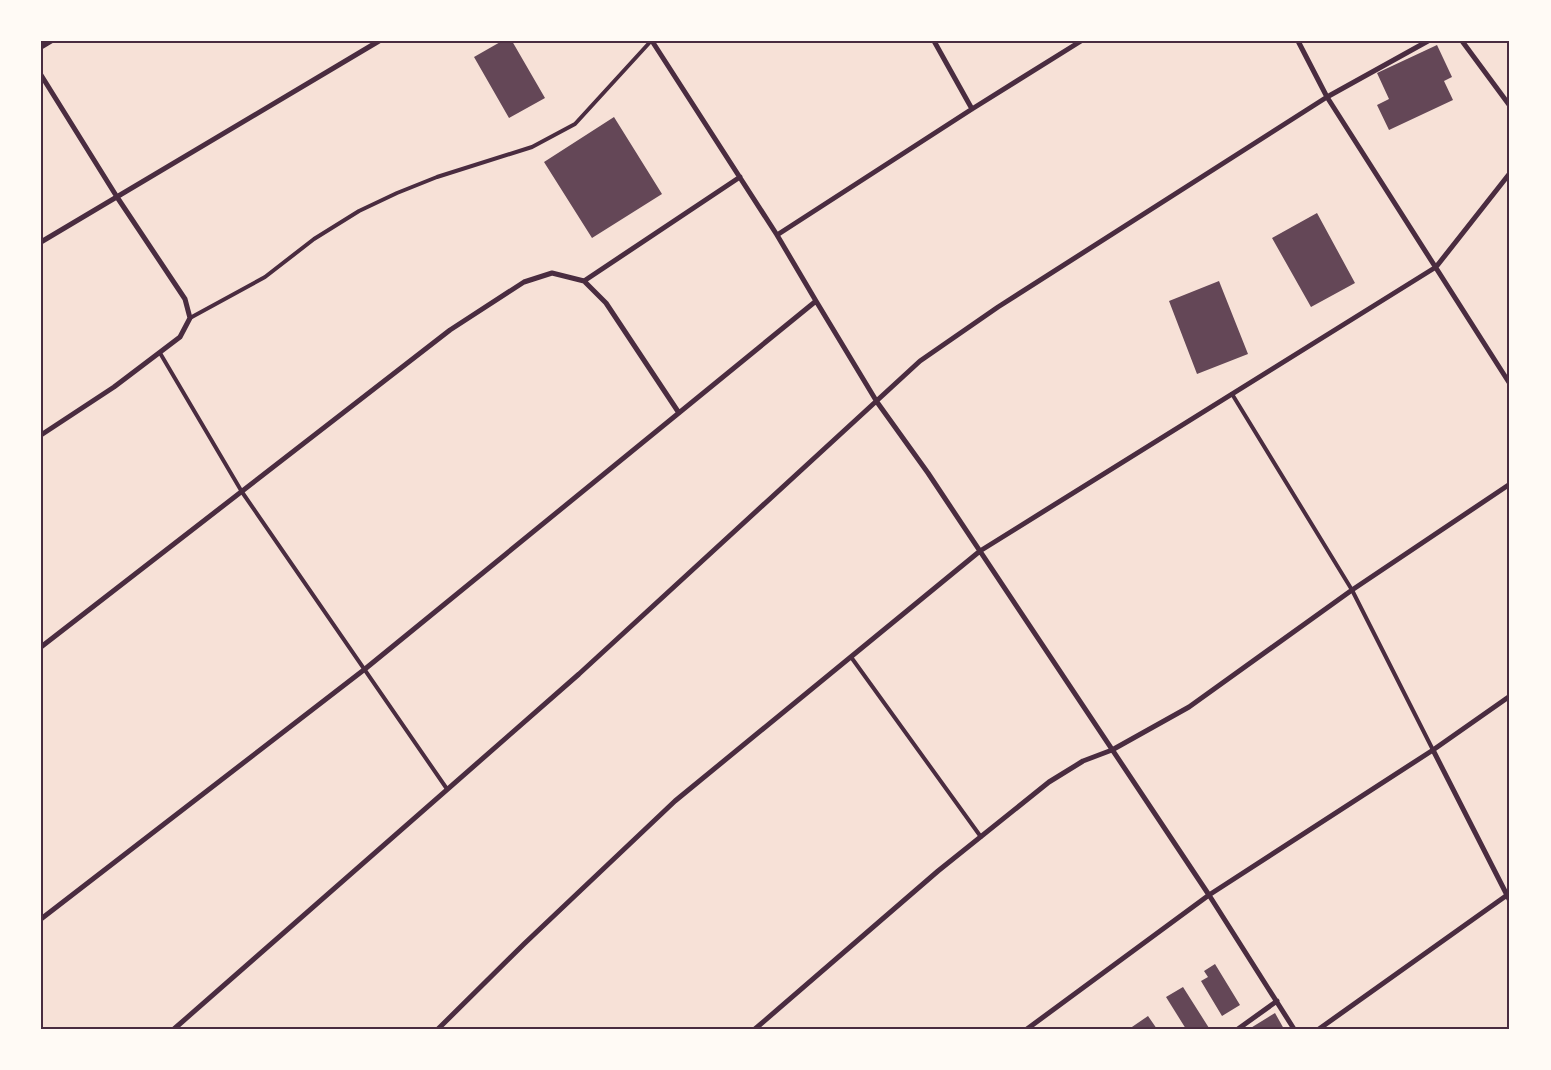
<svg xmlns="http://www.w3.org/2000/svg" width="1551" height="1070" viewBox="0 0 1551 1070" font-family="'PT Serif',serif">
<rect width="100%" height="100%" fill="#f7e1d7"/>
<path fill="#644757" d="M502,41h10l33,57 -36,20 -35,-61z
M1437,45l15,32 -8,4 9,19 -64,30 -12,-25 12,-6 -12,-26z
M614,117l48,77 -70,44 -48,-76z
M1317,213l38,70 -44,24 -39,-69z
M1219,281l29,73 -51,20 -28,-73z
M1215,964l25,41 -18,11 -21,-35 7,-4 -4,-6z
M1183,987l26,41 -1,1h-22l-20,-32z
M1275,1013l9,16h-35z
M1148,1016l9,13h-28z"/>
<g fill="none" stroke-linecap="round" stroke-linejoin="round">
<path stroke="#4a2c40" stroke-width="4" d="M190,318l75,-41 49,-38 45,-28 38,-18 40,-16 95,-30 43,-23 76,-83
M160,353l82,139 205,297
M1232,394l120,196 81,160
M851,657l130,180"/>
<path stroke="#4a2c40" stroke-width="5" d="M652,41l125,194 195,-126 109,-68
M934,41l38,68
M1298,41l29,56 101,-56
M1462,41l48,65
M41,47l10,-6
M41,75l76,122 68,102 5,19 -10,19 -66,50 -73,48
M777,235l39,66
M41,242l338,-201
M584,281l156,-104
M41,647l409,-317 74,-48 28,-9 32,8 22,22 73,110
M1433,750l77,151
M41,919l324,-250 451,-368 61,101 51,71 281,422 85,134
M174,1029l405,-355 341,-313 78,-54 329,-210 183,287
M438,1029l86,-85 151,-143 305,-250 456,-284 74,-94
M755,1029l183,-158 111,-89 34,-21 29,-11 77,-43 163,-117 158,-106
M1027,1029l182,-134 224,-145 77,-54
M1238,1029l39,-28
M1319,1029l191,-136"/>
</g>
<rect width="1551" height="1070" fill="none" stroke="#fffaf5" stroke-width="85"/>
<rect x="42" y="42" width="1466" height="986" fill="none" stroke="#4a2c40" stroke-width="2"/>
</svg>
